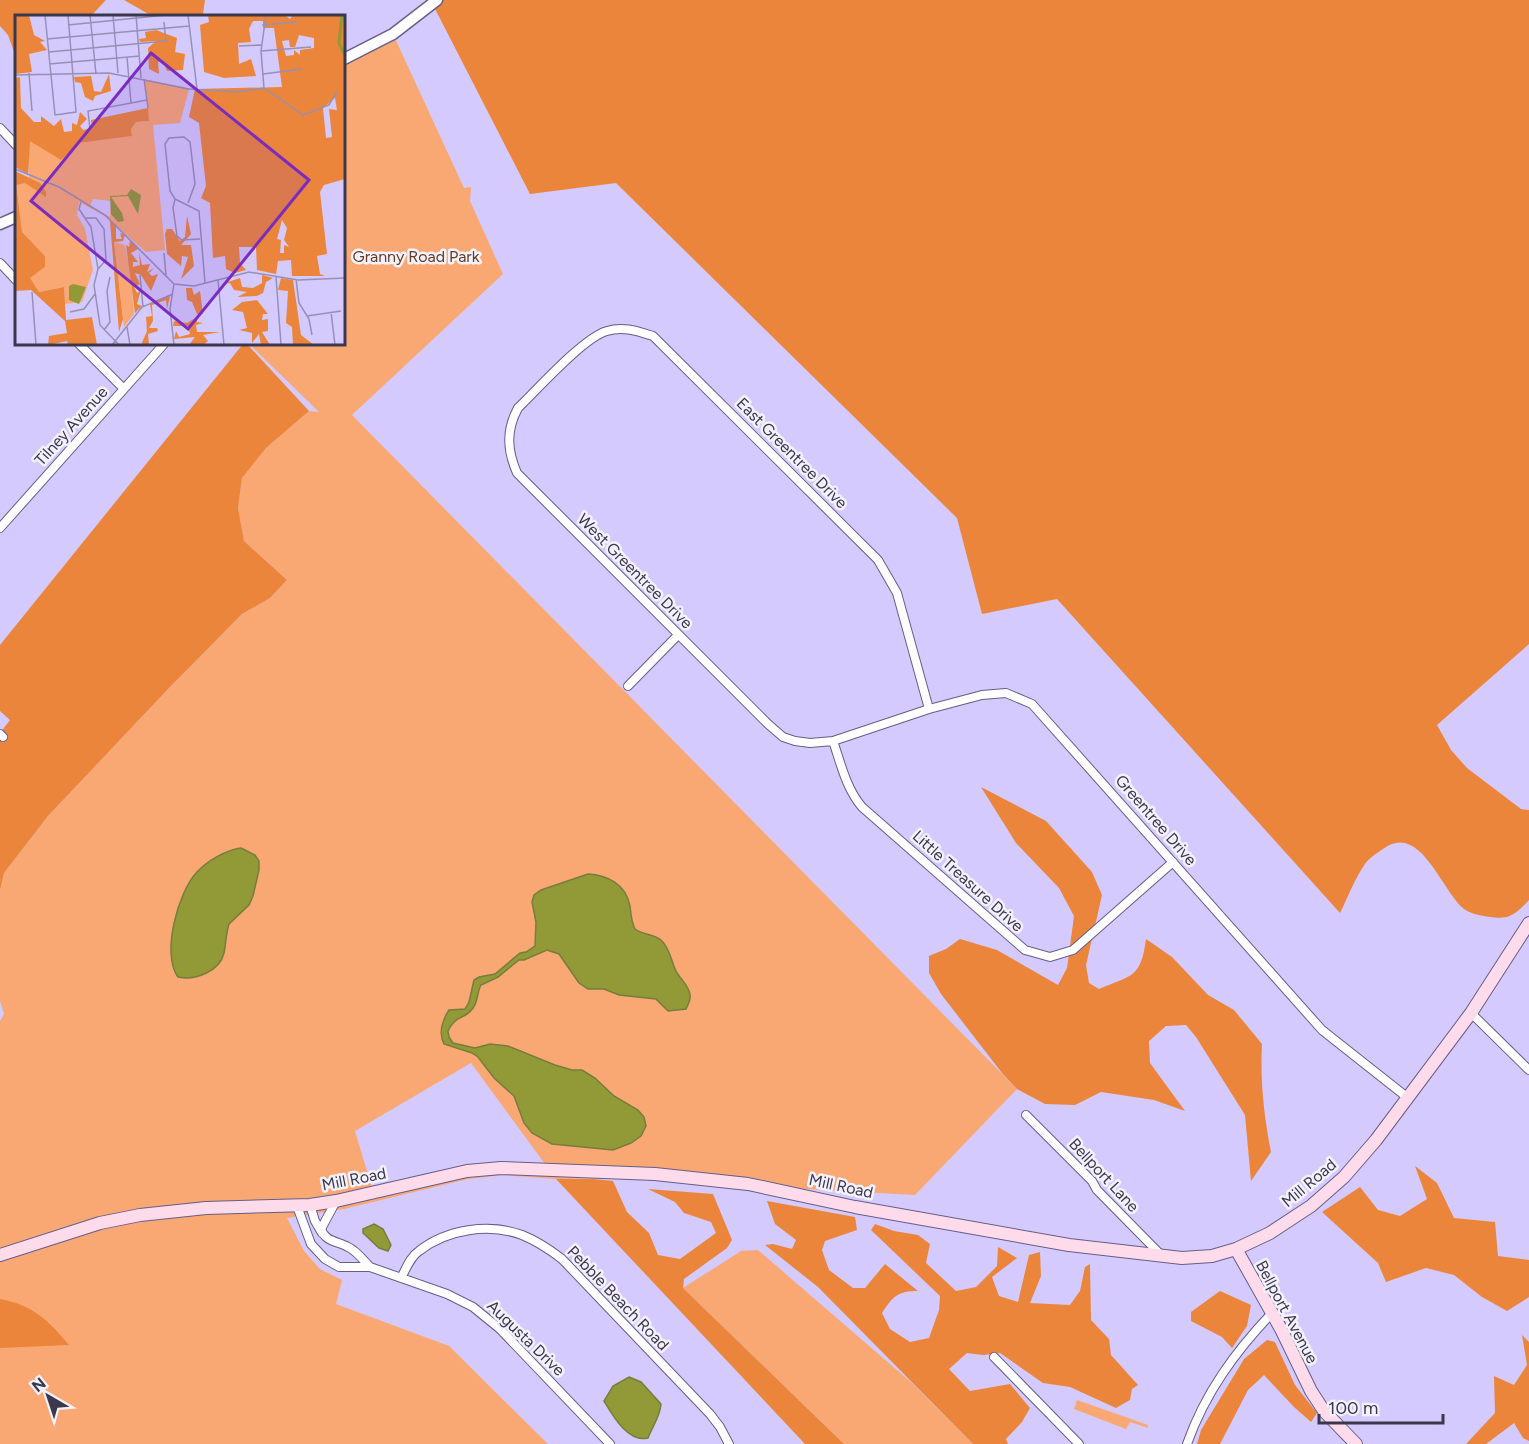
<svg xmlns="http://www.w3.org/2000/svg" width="1529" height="1444" viewBox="0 0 1529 1444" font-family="Figtree,sans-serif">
<rect width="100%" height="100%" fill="#d4cafd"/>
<path fill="#f9a874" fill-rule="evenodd" d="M393,34l71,154 7,-1 -1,14 33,73 -151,141 665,674 -102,106 -304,-17 -55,1 -53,-4 -35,4 -124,30 -57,9 17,33 16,18 22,11 -6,24 113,42 99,98h-548v-423l4,-7 -4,-13v-111l4,-17 44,-57 121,-128 73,-74 28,-16 17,-18 -43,-39 -6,-33 4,-30 24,-30 43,-37 10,1 -70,-68h95v-285zM471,1063l74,101 -173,24 -17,-57z
M758,1250l154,133 61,61h-129l-161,-156 58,-37z
M1077,1400l71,25v3l-18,-6 -4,7 -52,-20z"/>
<path fill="#eb853b" d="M0,0h106l-15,16h-75v41l-8,-22 -8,-9z
M124,0h81l-2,14 -3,2h-48z
M433,0h1096v644l-92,81 14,25 16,18 54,41 8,1v90c-13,14 -20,20 -39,17 -8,-1 -19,-3 -26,-8 -23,-19 -44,-88 -81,-60 -6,4 -14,9 -18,15 -10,14 -17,33 -25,49l-283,-314 -75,15 -25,-96 -341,-335 -86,11 -99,-193z
M243,344h4l62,67 -43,37 -24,30 -4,30 6,33 43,39 -17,18 -28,16 -73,74 -121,128 -44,57 -4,17v-157l10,-13 -10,-9v-66z
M981,787l65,34 46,51 10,23 -16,70 3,18 10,6c33,-14 42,-11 47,-50l26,18 36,38 26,15 28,34c-2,37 2,72 9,108l-20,29 -6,-66 -49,-78 -10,-12 -20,1 -17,15 1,22 35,48 -31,-11 -53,-8 -26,13 -30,-1 -28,-15 -15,-16 -61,-79 -12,-21v-17l17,-7 14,-10 37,11 61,35 9,-17 7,-52 -15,-28 -43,-45z
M1415,1166l22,17 17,35 41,4 3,34 31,4v37l-22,14 -25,-14 -28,-22 -28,-7 -40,14 -8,-19 -56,-51 38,-25 18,23 22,6 27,-17z
M556,1179h38l19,2 14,31 22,21 9,22 22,4 36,-26 -5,-11 -27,-9 -9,-11 -27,-13 65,5 19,46 -5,8 -43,31 -1,9 161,156h-39z
M767,1201l88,16 2,13 -32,11 -3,9 7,20 24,18h12l20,-24 33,27c-20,0 -25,5 -36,22l8,16 20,13 19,-4 10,-28 1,-14 -69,-66 4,-6 19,7 24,4 12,9 -4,19 30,28 20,-4 21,-21 1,-19 19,11 -25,19 7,19 19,6 11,-47 11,-3 1,24 -11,27 40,2 10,-14 5,-24 5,-3 1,56 18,19 2,16 27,30 -6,4 -2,11 -14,8 -46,-21 -27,-4 -43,-30 -17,2 -16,-2 -18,16 21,22 40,-7 20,24 -8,14 -16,17 2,5h-35l-155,-157 -53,-42 8,-1 19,5 4,-9 -21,-16z
M1220,1291l31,14 -4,21 -15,22 -10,-11 -31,-16v-9z
M0,1299c33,6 48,21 69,46l-69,3z
M1522,1335l7,7v99l-6,-3 -9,-15 -28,21h-20l29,-31 -1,-37 20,9 13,-20z
M1267,1340l8,2 20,43 22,28 -6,9 -17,-15 -30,-32 -16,15 -28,54h-23l4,-14 43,-71z"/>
<path fill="#929937" stroke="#787c3d" stroke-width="1.5" d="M241,848l14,7 4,6v9l-6,26 -4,9 -20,19c-3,9 -3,19 -5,29 -4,18 -29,28 -46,24 -17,-23 0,-85 19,-105 10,-11 29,-22 44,-24z
M588,874c19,1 38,10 42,32 1,8 1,15 5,23 8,6 19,5 26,11 9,8 10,21 15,31 4,8 13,14 14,24 1,6 -2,9 -4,14l-18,2 -12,-12 -37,-4 -15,-6h-16l-9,-6 -20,-29 -12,-4 -23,10h-5l-21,17 -17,8c-4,7 -3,17 -8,23 -8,12 -17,6 -25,23l1,6 4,6 22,5 15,-4 18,2 47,19 17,5h10l13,8 19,18 24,14 6,7 2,9 -5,10 -10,7 -18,7 -61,-6 -20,-11 -8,-10 -10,-27 -20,-18 -16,-21 -6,-4 -28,-9c-6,-12 -2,-23 5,-34l16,-1 4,-7 5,-22 5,-3 16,-3 25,-21 6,-1 9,-6 1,-24 -4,-20 2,-7 7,-5z
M374,1224l9,5 8,16 -3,6 -9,-3 -16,-15v-4z
M629,1377l12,5 20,22c-1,13 -8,21 -13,34 -20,5 -35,-22 -44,-37l9,-15z"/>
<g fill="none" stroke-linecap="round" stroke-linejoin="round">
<g stroke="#665d89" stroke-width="10">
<path id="minor" d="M0,128l16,17
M0,263l16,17
M79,344l45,45
M0,528l164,-184
M628,686l50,-51
M929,709l-32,-116 -19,-33 -225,-224c-16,-5 -30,-10 -46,-5 -23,6 -70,59 -89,77 -12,22 -11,42 -1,65l251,251 15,13 12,4 15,2 23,-2 96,-32 53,-14 24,-2 26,11 290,326 86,68
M0,734l3,3
M833,741c8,23 13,47 29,66l163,143 25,7 23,-7 100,-88
M1471,1013l58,57
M1026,1115l66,66 5,9 64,65
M336,1201l-15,28c4,13 17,12 27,18 9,4 16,14 22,20
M310,1205l5,16 7,12
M297,1206l14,38 14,15 14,8h31l77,27 26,13 27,22 110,115
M401,1278c5,-9 9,-21 18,-27 28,-22 70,-28 103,-16 15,6 27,14 40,24l148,155 10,13 9,17
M994,1357l85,87
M1187,1444c18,-51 48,-92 85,-131"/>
</g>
<g stroke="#665d89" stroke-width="13">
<path id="tertiary" d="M344,59l49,-25 44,-34
M0,224l16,-7"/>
</g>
<g stroke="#665d89" stroke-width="14">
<path id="secondary" d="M1236,1249l45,80 30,62 13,20 32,33
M0,1255l100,-32 40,-8 66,-7 104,-3 26,-4 131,-30 34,-3 154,6 93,10 107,23 214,38 113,13 30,-2 24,-7 34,-16 41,-27 33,-29 32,-37 95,-127 58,-90"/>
</g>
<use href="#minor" stroke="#fff" stroke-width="8"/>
<use href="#tertiary" stroke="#fff" stroke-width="10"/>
<use href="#secondary" stroke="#fedbea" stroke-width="12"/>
</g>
<g text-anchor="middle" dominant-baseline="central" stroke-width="5" stroke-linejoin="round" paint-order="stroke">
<g font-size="16" fill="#673d20" stroke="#f3f1fc">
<text x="416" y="256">Granny Road Park</text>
</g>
<g font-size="16" fill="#3c384c" stroke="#f3f1fc">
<text transform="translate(71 426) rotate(-48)">Tilney Avenue</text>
<text transform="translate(792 453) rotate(45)">East Greentree Drive</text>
<text transform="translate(635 571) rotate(45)">West Greentree Drive</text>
<text transform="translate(1156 820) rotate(49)">Greentree Drive</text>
<text transform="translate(968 881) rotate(42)">Little Treasure Drive</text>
<text transform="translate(1104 1175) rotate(47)">Bellport Lane</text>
<text transform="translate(354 1179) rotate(-11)">Mill Road</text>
<text transform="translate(1309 1183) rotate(-40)">Mill Road</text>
<text transform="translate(841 1186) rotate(12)">Mill Road</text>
<text transform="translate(618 1298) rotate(46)">Pebble Beach Road</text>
<text transform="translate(1287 1312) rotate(62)">Bellport Avenue</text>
<text transform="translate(526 1338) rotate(44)">Augusta Drive</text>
</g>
</g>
<g transform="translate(15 15)">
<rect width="330" height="330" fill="#d4cafd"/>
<path d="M129,64l45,10 -9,34 -27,2 12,125 -19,2 -41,-36 -26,-14 -2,13 8,14 8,41 -11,32 -17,2 -1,-17 -25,5 -10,-14 16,-11v-11l-23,-24 -5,-24 -1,-23 13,-6 -2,-33 3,-6 31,19 18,-16 53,-7 -1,-7 5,-7 13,-1zM78,184l18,2 -1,16 -20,-11zM99,227l11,3 5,26 4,43 -10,13z" fill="#f9a874" fill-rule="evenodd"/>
<path d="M0,0h14l5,20 11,6 -5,1 7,8 -18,4 3,18 -17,2zM193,0h77l5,4 3,-4h52v164l-21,6 -4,7 7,62 -10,2 3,18 5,2h-33l-1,-16 -13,1 -2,13 -19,-4 -1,-23h-17l1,16 6,7 -11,3 -9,-4 -1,-13 -12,2 -3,-55 -9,-5 5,-12 -7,-63 -10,-6 6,-28 87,-2 -8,-59h-11v-7h-10l-4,8 2,13 -13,1 1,21 12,-5 5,17 -32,2 -20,-6 -4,-47 9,-3zM284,20l15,3v10l-14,2v5l-6,-5v5l-8,1 -4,-15 7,-1 1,7h5zM320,83l2,12 -8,-1 3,28 -6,1 -3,-30zM267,205l5,8 -3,12 5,7 -5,-2v8h-4l1,-13 -4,-1zM141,15l21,8 -2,14 10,2 -2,16 -16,1 -4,-10 -5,1 1,12 -10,-5 -1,-21 8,-7 -16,1 -1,-3 7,-1 -1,-6zM94,59l2,17 -16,5 -2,5 -8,-4 -4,-14 -6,-1 -1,-5 17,-1 3,15 7,1zM5,62l1,31 13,14h7v-6l13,10 7,-7 3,13 8,-1v-8l5,2 3,-13 7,7 -7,7 3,4 9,-2 -1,-8 57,-12 1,13 -13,1 -5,7 1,7 -53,7 -18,17 -31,-19 -2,33 -13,-7v-89zM0,156l25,12 6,9v5l-21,-14 -9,2 6,47 23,24v11l-15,11 9,14 25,-5 2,33 26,-3 5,28h-29l-1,-4 -19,4 1,-9 18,-3 -2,-12 -34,-31 -16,1zM172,201l4,18 -10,11h10l3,21 -13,13 7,-22 -6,-1 -1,10 -14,-12 -2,-20 2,-5h5l8,12 5,-4zM95,206l6,4v14h6l-2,-6 5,2 -2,6 -9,1 9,77 -4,13zM115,225l8,9 -7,4 7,9h-5v5l7,-2 -1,-13 3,13 8,-1 -3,8 7,-4 -5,5 3,3 6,-2 -7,17 -10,-16 -6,-2 5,11 -6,3 3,6 4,-3 -4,14 5,2 -7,7 -9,-68 3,2zM247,260l11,3 -7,4 -3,11 -6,3 -20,1 10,-5 -13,-2 -4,-7 -8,1 18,-6 2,9 11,1 9,-5zM266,263l12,2 8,55 13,10h-21l-1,-18 -6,-4 2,-32 -10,-1zM171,273h6l2,7 6,-4 3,23h-6l-5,-12 -5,-2zM155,281l-3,13 -1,-9 -14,5 1,16 -4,7h8l1,3 -10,3 1,11h-8l6,-14 -1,-14 6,-1 -2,-12zM242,285l11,14h-5l-1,6 6,-1v12l-6,1 8,13h-9l-2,-11 -7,9v-10l-13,-3 8,-2 -4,-16 -11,-2 10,-8zM182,302v5l6,1 -7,2 1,7h23l-17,3 5,6 -5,4h-14l6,-8 -21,2 2,-8 3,6 11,-3 -2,-8h-15l1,-5 13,2z" fill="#eb853b" fill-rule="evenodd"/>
<path d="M116,174l10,6 -3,19 -10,-18 -17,1 11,16 2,8 -6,1 -7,-8 -1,-18 17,-1zM58,269l13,3 -7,17 -10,-4v-14z" fill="#929937"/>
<path fill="none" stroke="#929937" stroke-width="3" d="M327,0l-3,28 6,13"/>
<path fill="none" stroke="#9790b6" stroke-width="1.5" d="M30,0l10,100 21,-3 -8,-97M75,0l6,59M98,0l5,58M121,0l5,63M173,0l9,74M149,7l2,20M53,10l98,-10M247,10l35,-3M32,24l142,-13M224,31l22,-1M246,36l50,-4M34,37l117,-11M112,42l4,46M34,49l91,-8M14,58l3,38M248,59l39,-5M0,60l94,-2 80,16 47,3 28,-4M129,64l4,29M249,73l39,27 26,-10 8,-13M249,73l-3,-37 5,-36M75,114l-2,-18 59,-11M0,154l44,18 46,28 69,69 20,2 55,-14 49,8 47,-2M160,184l-5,-8 -5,-47 4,-6 15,-1 6,5 5,42 -7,19M160,184l24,12 6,72M160,184l-2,9 4,28 5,4 18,-1M66,187l-2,7 12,18 7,42 -4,16 6,40 19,20M71,203h10l8,11 2,31 -8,9M149,238l2,22M125,260l3,32M261,262l5,68M281,264l3,24 10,16 3,16M203,265l6,65M17,277l4,53M55,297l14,-3 11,-15M316,297l4,33M292,301l34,-5M112,312l3,18M89,315l6,-8 -3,-31 3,-14M97,330l30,-38 31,-13M159,330l-4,-36 4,-25"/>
<path fill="#7b2cbf" fill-opacity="0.15" stroke="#7b2cbf" stroke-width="3" d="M136,38l158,127 -121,149 -157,-128z"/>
<rect width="330" height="330" fill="none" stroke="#3c384c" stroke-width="3"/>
</g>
<g transform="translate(48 1396) rotate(321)" stroke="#f3f1fc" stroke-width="4.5" paint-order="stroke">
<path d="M0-4.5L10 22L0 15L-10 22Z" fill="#3c384c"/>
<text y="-9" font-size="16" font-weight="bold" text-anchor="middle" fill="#3c384c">N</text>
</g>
<path d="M1319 1414v9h124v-9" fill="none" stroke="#3c384c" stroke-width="3"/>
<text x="1328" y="1414" font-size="18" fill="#3c384c" stroke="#f3f1fc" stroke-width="4.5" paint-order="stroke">100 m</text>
</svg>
